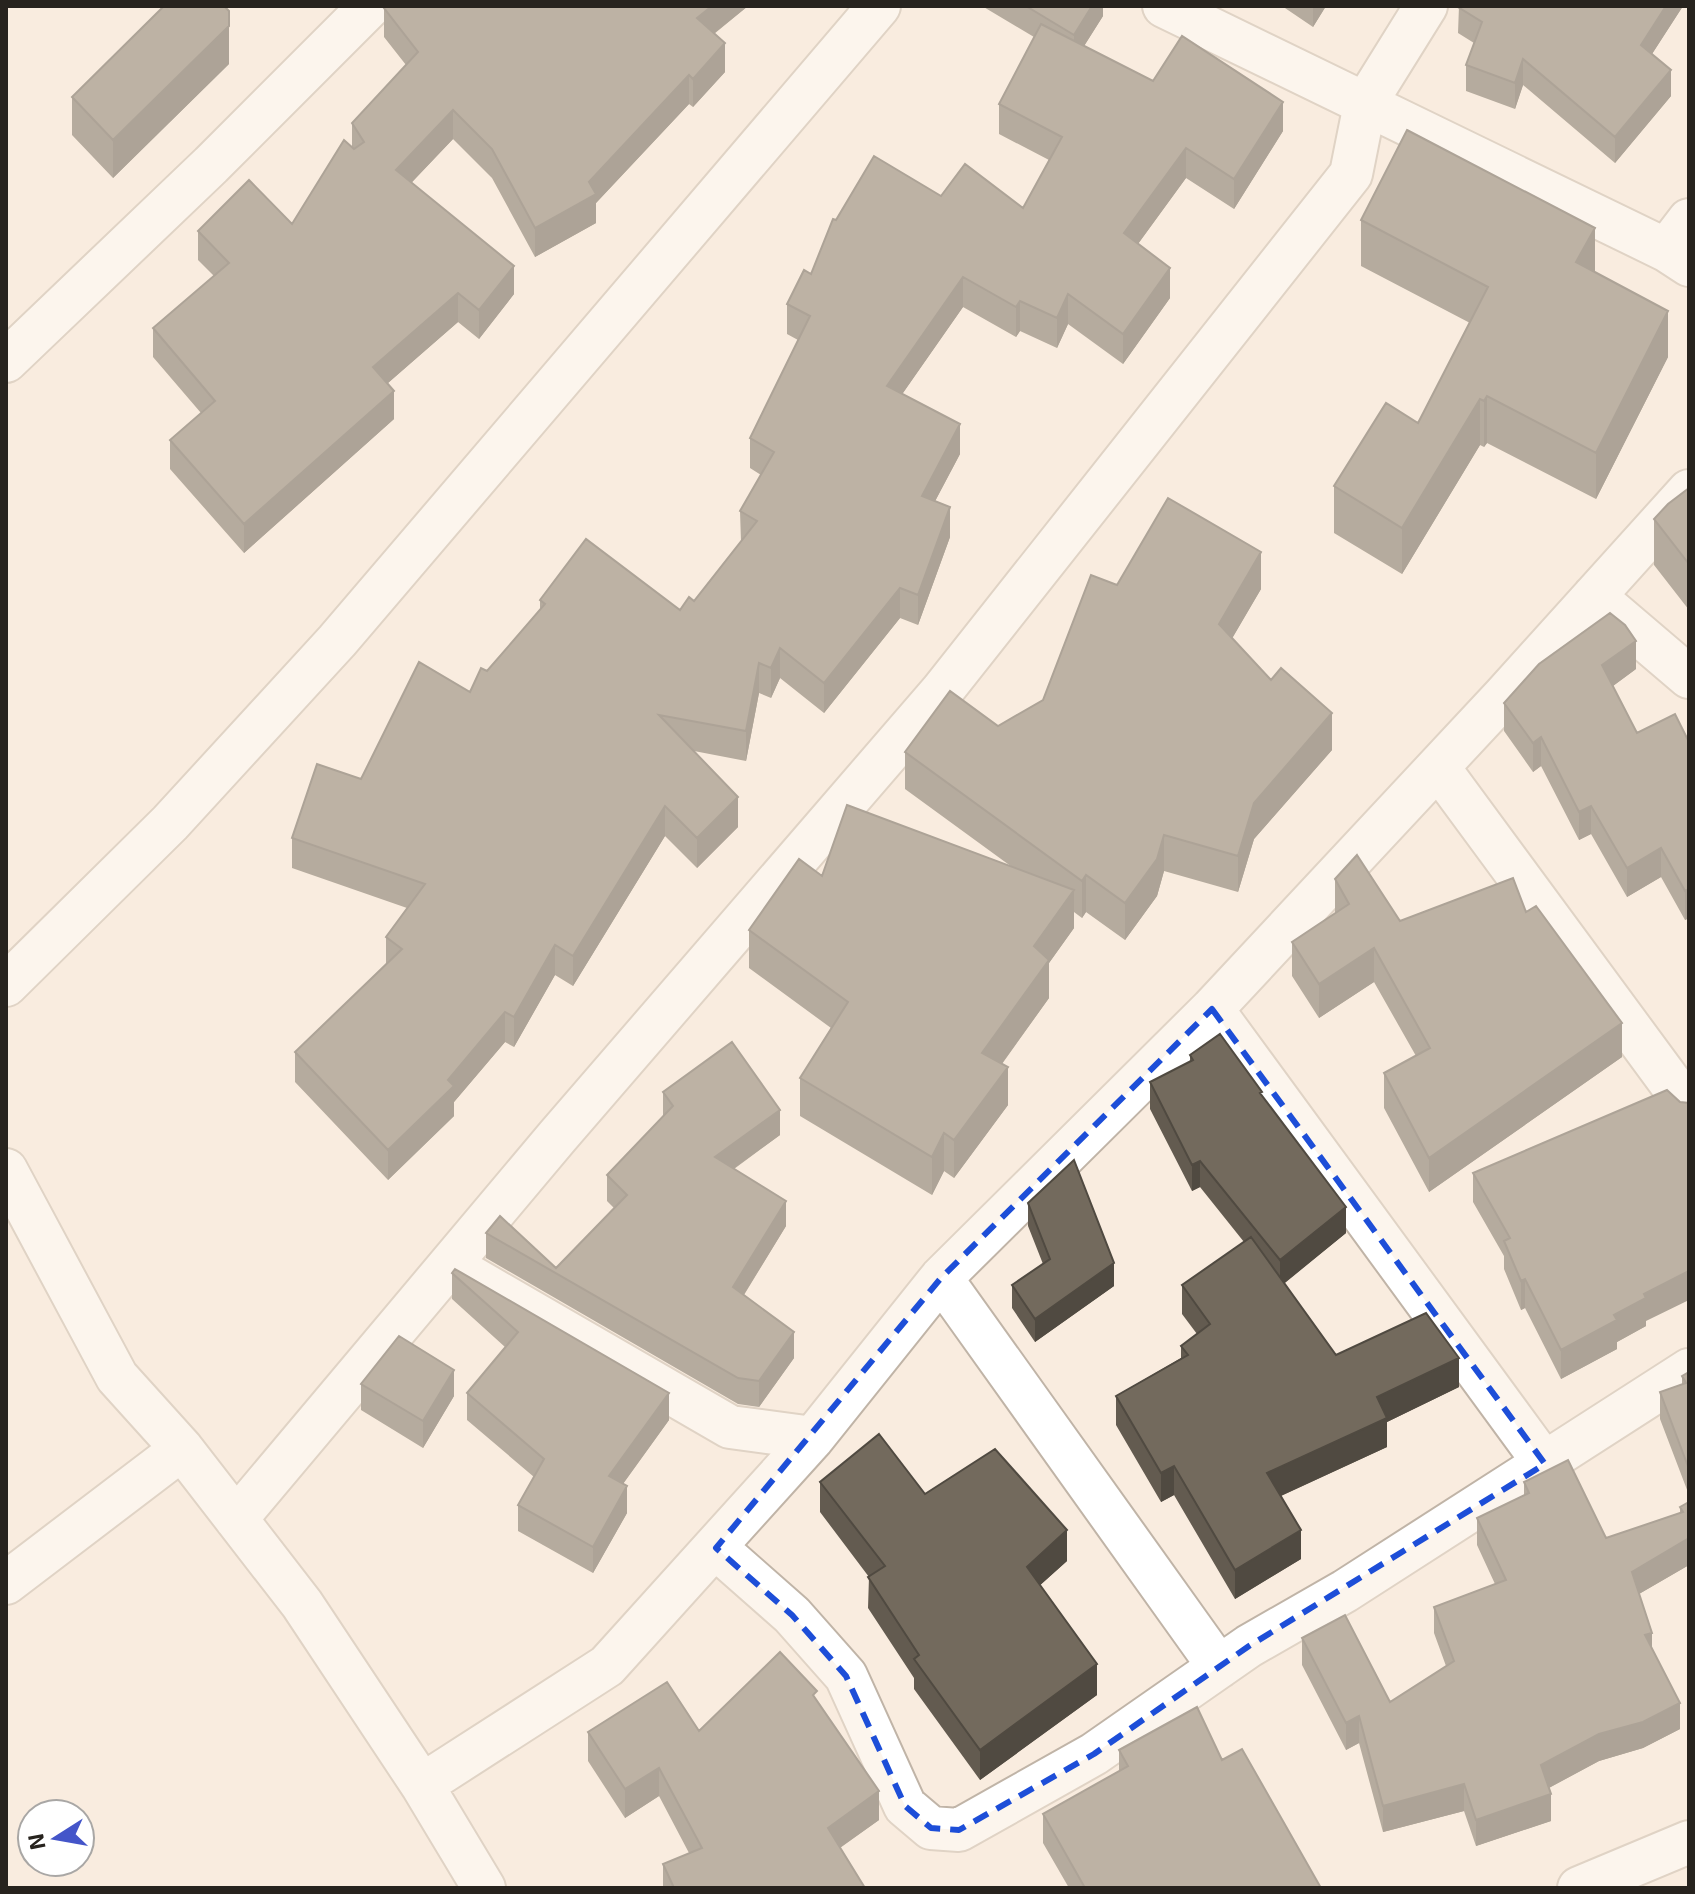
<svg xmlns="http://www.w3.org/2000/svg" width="1695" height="1894" viewBox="0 0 1695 1894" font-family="'Exo 2',sans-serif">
<rect width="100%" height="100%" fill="#f9ecdf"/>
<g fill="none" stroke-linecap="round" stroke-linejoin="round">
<g stroke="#c0b4a7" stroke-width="46">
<path id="street" d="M1164,6l502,244 23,15
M1666,250l23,-30
M6,361l205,-196 159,-159
M1594,596l95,81
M1438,767l251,341
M6,985l164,-162 167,-182 542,-635
M1212,1009l333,455
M6,1170l111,207 65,72 120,155 120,181 62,103
M450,1265l280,162 83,11
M941,1278l278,389
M236,1519l321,-382 385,-446 409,-517 14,-70 61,-98
M716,1548l76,67 54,61 59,130 26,22 28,2 135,-76 155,-108 96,-55 344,-221
M6,1583l176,-134
M422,1785l185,-119 206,-228 128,-160 271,-269 292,-313 185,-205
M1579,1888l110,-46"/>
</g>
<use href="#street" stroke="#fff" stroke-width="42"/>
</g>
<path fill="#635b50" d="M388,6h360l-34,28 11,38 -32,35 -4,-3 -93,99v20l-61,34 -43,-79 -39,-39 -42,44 103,111 -35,45 -21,-17 -70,61 6,36 -150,134 -74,-84v-29l31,-27 -48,-56v-29l61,-52 -16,-16v-29l94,-7 60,-76v-25l54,-58 -22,-28v-29z
M982,6h121v10l-19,30 69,35 130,50 -49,78 -48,-31 -48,66 32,54 -47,66 -55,-40 -11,24 -37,-17 -4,6 -53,-30 -61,87 58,60 -25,47 15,36 -32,88 -18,-7 -76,95 -44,-35 -9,20 -12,-5 -13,68 -52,-10 44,76 -41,41 -32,-32 -92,150 -18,-11 -41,72 -9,-5 -51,60v14l-66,64 -93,-98v-30l91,-87v-28l21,-29 -115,-40v-30l69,-59 109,-87 70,-83v-9l140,10 14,-9 47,-59 -1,-31 21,-36 -11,-7v-30l48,-98 -11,-6v-30l24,-30 25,-54 105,-24 82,12 26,-48 -50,-26v-30l35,-67z
M1282,6h44l-13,21z
M1459,6h224l-31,48 19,42 -56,67 -92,-78 -8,24 -49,-18v-26l8,-22 -16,-10z
M229,64l-116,114 -41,-43v-38z
M1361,220l234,52 73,85 -72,142 -109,-56 -3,4 -4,-2 -78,129 -68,-41v-47l84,-63 52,-100 -109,-57z
M1689,488v122l-35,-45v-46z
M1117,585l144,4 -29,49 100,112 -78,89 -16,53 -74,-21 -7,25 -32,44 -39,-28 -4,6 -8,-6v16l-25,35v35l-47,66 6,41 -54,73 -10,-7 -12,24 -132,-79v-38l31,-50 -82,-60v-38l73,-54 190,-9 -107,-78v-37l93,-26 45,-26z
M1636,669l-23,17 24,47 52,9v176l-4,2 -24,-43 -34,20 -36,-63 -12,6 -38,-74 -8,6 -29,-41v-28z
M1335,879l65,42 126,-9 96,145 -193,135 -45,-84v-35l32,-17 -42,-74 -55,36 -27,-42v-34l43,-29z
M1190,1055l72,42 84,136 -62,50 52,72 123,32 -72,35v25l-106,49 20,63 -66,40 -61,-104 -13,7 -45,-77v-29l65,-38v-12l16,-12 -15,-20v-29l62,-43 -44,-55 -8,4 -42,-82v-27l40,-20z
M663,1092l117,43 -46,34 52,57 -42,69 50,63 -35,49 -21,-3 -252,-146v-25l70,35 58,-60 -7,-7v-26l56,-58z
M1473,1173l173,148v5l-29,16v7l-56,30 -36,-71 -4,2 -17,-41v-13l-31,-54z
M1028,1203l86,83 -79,56 -23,-34v-23l31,-21 -15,-38z
M452,1273l217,147 -46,64 4,29 -34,60 -75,-42v-26l16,-28 -67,-57v-27l38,-46 -53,-48z
M1689,1372v123l-29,-76v-27l22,-8v-8z
M361,1384l93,12 -31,52 -62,-38z
M820,1482l105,12 142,67 -27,24 57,110 -117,85 -66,-91v-11l-46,-70 1,-31 -49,-65z
M1524,1482l82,56 74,-25v-6l9,-5v63l-50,29 13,54 28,81 -37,19 -44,13 -50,27 2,33 -75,25 -12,-35 -81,21 -24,-89 -13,7 -44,-85v-27l88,64 56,-36 -12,-33v-26l61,-23 -18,-39v-27l47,-23z
M817,1702l62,118 -39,28 25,40h-202v-24l26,-11 -30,-57 -34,22 -37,-57v-29l111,-1z
M1119,1750l103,10 99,128h-252l-26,-45v-29l76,-43z"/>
<path fill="#504a41" d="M712,6h36l-51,41v-29z
M1092,6h11v10l-29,46v-27z
M1313,6h13l-13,21z
M1666,6h17l-42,65v-26z
M229,26v38l-116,114v-38z
M725,43v29l-32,35v-28z
M1523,59v26l-8,24v-26z
M1671,70v26l-56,67v-26z
M689,75v29l-93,99v20l-61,34v-29l54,-46z
M1283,102v29l-49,78v-30z
M453,110v29l-57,60v-29z
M1186,148v30l-62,85v-30z
M1595,228v46l-19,-12z
M514,266v28l-35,45v-29z
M1170,268v30l-47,66v-30z
M963,277v30l-76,109v-30z
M458,293v29l-85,74v-29z
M1068,294v30l-11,24v-30z
M1020,301v30l-4,6v-30z
M1668,311v46l-72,142v-46z
M394,391v28l-150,134v-29z
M1487,396v47l-3,4v-46z
M1480,399v46l-78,129v-46z
M960,424v30l-38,72v-30z
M950,507v30l-32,88v-30z
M1261,552v37l-42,72v-37z
M900,588v30l-76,95v-30z
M1636,641v28l-34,25v-29z
M780,648v30l-9,20v-30z
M759,663v30l-13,68v-30z
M1332,713v37l-78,89 -16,53v-36l16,-53z
M1541,737v29l-8,6v-29z
M738,797v30l-41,41v-30z
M665,806v30l-92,150v-30z
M1591,806v28l-12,6v-28z
M1164,835v36l-7,25 -32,44v-37z
M1661,848v29l-34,20v-29z
M1086,875v37l-4,6v-37z
M1689,889v29l-4,2v-29z
M1074,890v38l-25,35v35l-67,93v-38l52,-107z
M555,945v30l-41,72v-30z
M1374,948v34l-55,36v-34z
M505,1012v30l-51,60v14l-66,64v-30z
M1622,1023v34l-193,135v-34z
M1008,1067v38l-54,73v-38z
M780,1110v25l-65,47v-25z
M944,1133v38l-12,24v-38z
M1200,1161v26l-8,4v-26z
M786,1201v25l-53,86v-25z
M1346,1207v26l-66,54v-27z
M1114,1263v23l-79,56v-23z
M1689,1271v29l-43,21v5l-29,16v7l-56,30v-29l83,-56z
M1525,1279v29l-4,2v-29z
M794,1332v26l-35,49v-26z
M1459,1358v29l-72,35v25l-120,55v-29l110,-76z
M454,1370v26l-31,52v-27z
M669,1393v27l-60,83v-27z
M1174,1466v29l-13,7v-29z
M627,1486v27l-34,60v-26z
M1067,1530v31l-40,36v-30z
M1301,1530v29l-66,40v-29z
M1689,1538v27l-57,33v-26z
M1652,1633v26l-7,-24z
M1097,1664v31l-117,85v-30z
M1680,1703v26l-37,19 -44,13 -58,31v-27l58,-31z
M1359,1716v27l-13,7v-27z
M659,1768v28l-34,22v-29z
M1464,1784v27l-81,21v-26z
M879,1791v29l-51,36v-28z
M1551,1794v27l-75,25v-26z"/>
<path fill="#736a5d" stroke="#504a41" stroke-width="2" d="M164,6h60l5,5v15l-116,114 -41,-43z
M388,6h324l-15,12 28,25 -32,36 -4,-4 -100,107 7,12 -61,34 -43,-79 -39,-39 -57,60 118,96 -35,44 -21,-17 -85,74 21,24 -150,133 -74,-84 45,-39 -62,-73 76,-65 -31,-32 51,-51 43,44 52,-84 10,9 10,-7 -12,-19 66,-71 -34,-44z
M1026,6h66l-18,29z
M1459,6h207l-25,39 30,25 -56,67 -92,-78 -8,24 -49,-18 16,-43 -24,-15z
M1041,24l112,57 29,-45 101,66 -49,77 -48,-31 -62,85 46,35 -47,66 -55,-40 -11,24 -37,-17 -4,6 -53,-30 -76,109 73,38 -38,72 28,11 -32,88 -18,-7 -76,95 -44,-35 -9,20 -12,-5 -13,68 -87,-16 79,82 -41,41 -32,-32 -92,150 -18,-11 -41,72 -9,-5 -57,68 6,6 -66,64 -93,-98 107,-103 -16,-12 39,-53 -133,-46 25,-74 44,15 58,-117 51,30 11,-24 6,3 58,-67 -5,-4 46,-61 94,71 9,-13 5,4 63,-80 -17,-10 34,-59 -24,-14 60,-122 -23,-12 17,-34 7,4 22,-55 3,1 38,-64 67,40 24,-32 58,44 39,-71 -63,-33z
M1407,130l188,98 -19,34 92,49 -72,142 -109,-57 -3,5 -4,-2 -78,129 -68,-42 52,-83 32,20 70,-136 -127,-67z
M1689,488v76l-35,-45 14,-15z
M1168,498l93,54 -42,72 52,56 10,-12 51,45 -78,90 -16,53 -74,-21 -7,24 -32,44 -39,-28 -4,6 -177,-129 45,-61 48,35 45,-26 48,-125 26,10z
M1610,613l15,12 11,16 -34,24 35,68 38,-19 14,28v147l-4,2 -24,-43 -34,20 -36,-62 -12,6 -38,-75 -8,6 -29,-40 35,-39z
M847,805l227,85 -40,56 15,14 -67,93 26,14 -54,73 -10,-7 -12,24 -132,-79 48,-76 -99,-72 50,-71 23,17z
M1357,855l43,66 113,-43 13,34 10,-6 86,117 -193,135 -45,-85 46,-25 -56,-100 -55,36 -27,-42 57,-38 -14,-25z
M1220,1034l42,58 -2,1 86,114 -66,53 -80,-99 -8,4 -42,-83 43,-22 -3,-5z
M732,1042l48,68 -65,47 71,44 -53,86 61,45 -35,49 -21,-3 -252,-145 14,-17 56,52 71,-73 -20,-20 66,-69 -10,-14z
M1667,1090l13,12 9,1v168l-45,23 2,4 -32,17 3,5 -56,30 -36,-71 -4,2 -17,-40 6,-3 -37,-65z
M1074,1160l40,103 -79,56 -23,-34 38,-26 -22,-56z
M1251,1237l85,118 90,-42 33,45 -82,39 10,21 -120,55 34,57 -66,40 -61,-104 -13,7 -45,-77 72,-41 -7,-9 29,-22 -28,-39z
M455,1269l214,124 -60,83 18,10 -34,61 -75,-42 26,-46 -77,-66 51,-61 -66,-59z
M399,1336l55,34 -31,51 -62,-37z
M1689,1372v97l-29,-77 26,-9 -4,-7z
M879,1434l46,60 70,-45 72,81 -40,37 70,97 -117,86 -66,-91 5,-4 -51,-78 17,-11 -65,-84z
M1568,1460l38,78 77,-26 -3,-5 9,-5v36l-57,34 20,61 -7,2 35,68 -37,19 -44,12 -58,31 10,29 -75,26 -12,-36 -81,22 -24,-90 -13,7 -44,-85 43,-23 45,87 64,-41 -20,-54 72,-27 -29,-62 52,-25 -5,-11z
M780,1652l37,39 -4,4 66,96 -51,37 37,60h-191l-11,-24 39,-16 -43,-80 -34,21 -37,-57 79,-50 32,49z
M1197,1707l25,53 20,-11 79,139h-236l-42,-74 85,-48 -9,-16z"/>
<path d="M0 0H1695V1894H0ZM1212,1009l333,455 -296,182 -155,108 -135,76 -28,-2 -26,-22 -59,-130 -54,-61 -76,-67 225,-270z" fill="#f9ecdf" fill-opacity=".55" fill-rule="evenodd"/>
<path fill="none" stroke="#1d4ed8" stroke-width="6" stroke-dasharray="16 10" stroke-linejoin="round" d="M1212,1009l333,455 -296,182 -155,108 -135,76 -28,-2 -26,-22 -59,-130 -54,-61 -76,-67 225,-270z"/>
<rect width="1695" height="1894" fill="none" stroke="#27231e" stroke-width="16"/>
<g transform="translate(56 1838) rotate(259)"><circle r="38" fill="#ffffff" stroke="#a9a7a5" stroke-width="2"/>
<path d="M0-6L14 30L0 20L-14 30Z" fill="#4455c9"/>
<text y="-12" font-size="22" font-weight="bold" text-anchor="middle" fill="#27231e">N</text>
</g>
</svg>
